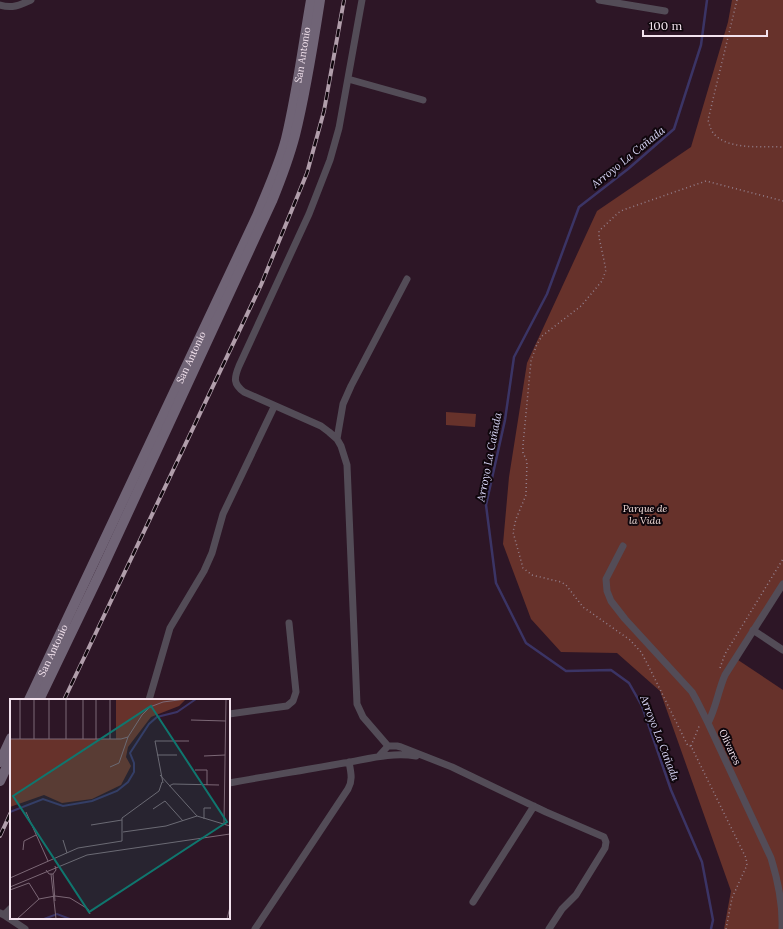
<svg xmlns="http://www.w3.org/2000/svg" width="783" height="929" viewBox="0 0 783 929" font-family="Lora,serif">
<rect width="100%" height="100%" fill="#2d1626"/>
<path fill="#67322b" d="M732,0h51v584l-48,74 48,32v239h-59l7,-38 -71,-200 -43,-38 -56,-1 -30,-33 -28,-75 6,-67 18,-114 70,-152 94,-64 37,-125z
M446,412l30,2 -1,13 -29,-2z"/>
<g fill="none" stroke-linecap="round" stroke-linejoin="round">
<path stroke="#3b3465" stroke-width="2.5" d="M707,0l-6,45 -27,84 -46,40 -49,38 -32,87 -33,63 -9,63 -19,85 10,78 30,60 40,28 45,-1 18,13 13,23 29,84 31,72 11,58 -2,9"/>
<path stroke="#94808e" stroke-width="1.5" stroke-dasharray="1 3" stroke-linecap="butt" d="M737,0l-29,120c2,6 3,12 8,16 16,14 47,10 67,11
M720,668l5,-14 58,-95
M691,746l9,-22
M726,929l6,-31 15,-33 -1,-7 -55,-112h-3l-40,-81 -7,-13 -11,-12 -47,-33 -17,-22 -5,-3 -29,-7 -9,-7 -10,-36 3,-13 10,-24 1,-34 -4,-8v-8l8,-84 6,-17 5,-8 39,-30 21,-25 4,-11 -7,-33v-6l19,-18 5,-3 83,-29 77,20"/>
<path stroke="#534c57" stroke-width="7" d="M362,0l-23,128 -9,32 -21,54 -70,152c-5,12 -6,18 5,26l77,34 8,6 8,7 4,7 6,19 10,239 6,13 25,29
M599,0l66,11
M0,5c12,4 20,0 31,-5
M348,79l75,21
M337,439l6,-35 8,-18 56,-107
M623,546l-17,33 1,12 4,10 14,18 67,73 5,9 11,22
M753,630l30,20
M149,700l21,-72 34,-57 8,-18 11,-39 51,-107
M229,714l58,-8 6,-5 3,-9 -7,-69
M379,756l9,-10h9l4,1 51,20 94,45 58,25 2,5 -1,6 -29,47 -14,14 -13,20
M229,783c38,-7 76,-13 115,-20 24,-4 47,-11 72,-7
M473,902l61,-96
M0,913l4,2 21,14
M4,915l7,-7
M255,929l93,-140c5,-9 3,-16 1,-27
M782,929c1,-24 -4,-48 -11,-71l-63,-135c8,-15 10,-32 17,-48l58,-91"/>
<g stroke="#706476" stroke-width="10">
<path id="s1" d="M29,700l228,-484c10,-25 22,-50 29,-77 11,-46 17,-93 25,-139"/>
<path d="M39,700l61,-127 172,-372c9,-22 17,-43 23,-66 11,-44 18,-90 25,-135"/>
<path d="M0,762l11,-24"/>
<path d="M0,781l11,-23"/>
</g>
<g stroke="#b19eab" stroke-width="4">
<path id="rail" d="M64,700l197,-415 46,-112 17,-62 20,-111
M0,836l11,-24"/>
</g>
<use href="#rail" stroke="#0f060c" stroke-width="2.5" stroke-dasharray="8" stroke-linecap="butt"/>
</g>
<g text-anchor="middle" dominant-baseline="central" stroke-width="4" stroke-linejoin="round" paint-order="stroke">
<g font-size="10" fill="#f3e3ee" stroke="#0f060c">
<text stroke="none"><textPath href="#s1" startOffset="703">San Antonio</textPath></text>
<text stroke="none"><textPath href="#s1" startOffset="379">San Antonio</textPath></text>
<text stroke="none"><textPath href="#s1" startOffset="55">San Antonio</textPath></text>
<text transform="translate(730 747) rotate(65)">Olivares</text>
</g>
<g font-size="10" font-style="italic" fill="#f2deda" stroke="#0f060c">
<text x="645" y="508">Parque de<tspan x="645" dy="12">la Vida</tspan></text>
</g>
<g font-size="11" font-style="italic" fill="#d9d7f8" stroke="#0f060c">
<text transform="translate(628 157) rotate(-39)">Arroyo La Cañada</text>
<text transform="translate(489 457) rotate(-79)">Arroyo La Cañada</text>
<text transform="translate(660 738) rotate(69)">Arroyo La Cañada</text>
</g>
</g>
<g transform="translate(10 699)">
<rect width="220" height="220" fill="#2d1626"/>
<path d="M106,0h70l-7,7 -28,11 -23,30 -2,10 5,9 -10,19 -29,14 -30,4 -18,-8 -34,12v-68h106z" fill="#67322b"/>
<path fill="none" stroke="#3b3465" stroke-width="2" d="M0,113l33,-13 20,7 29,-5 25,-10 11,-9 6,-10v-9l-4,-10 19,-29 8,-7 20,-5 19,-13M34,220l13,-5 13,5"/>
<path fill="none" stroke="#7c6876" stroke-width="1" d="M10,0v40M24,0v40M39,0v40M56,0v40M73,0v40M100,0v40M181,21l35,1M0,40h111l7,-2 14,-22 8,-8 13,-5 23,-3M86,40v-40M147,56h20M194,57l21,-1M100,68l9,-4 9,-26M185,71h12v15M150,76l37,41 33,10M153,84l-8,-42h34M159,87l4,-2 46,1M143,110l12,-8 18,20M16,113l22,49M194,120v-11h7M214,124l2,-124M81,126l31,-5M113,133l43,-6 31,-10M53,141l4,13M13,151l1,-9 12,-6M36,171l3,4h4l3,-4 -1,-4M41,175l5,45M43,175l2,27M0,179l68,-30 44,-7v-23l37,-27 3,-9M0,188l77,-32 143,-21M0,191l19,-7 10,16M7,220l22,-20 16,-3 15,2 18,11 2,5M217,220l3,-12"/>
<path fill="#0f766e" fill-opacity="0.15" stroke="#0f766e" stroke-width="2" d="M141,7l76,116 -138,90 -76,-116z"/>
<rect width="220" height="220" fill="none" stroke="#f3e3ee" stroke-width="2"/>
</g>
<path d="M643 30v6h124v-6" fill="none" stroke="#f3e3ee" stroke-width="2"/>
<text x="649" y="30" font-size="12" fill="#f3e3ee" stroke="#0f060c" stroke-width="3" paint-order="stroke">100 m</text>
</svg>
